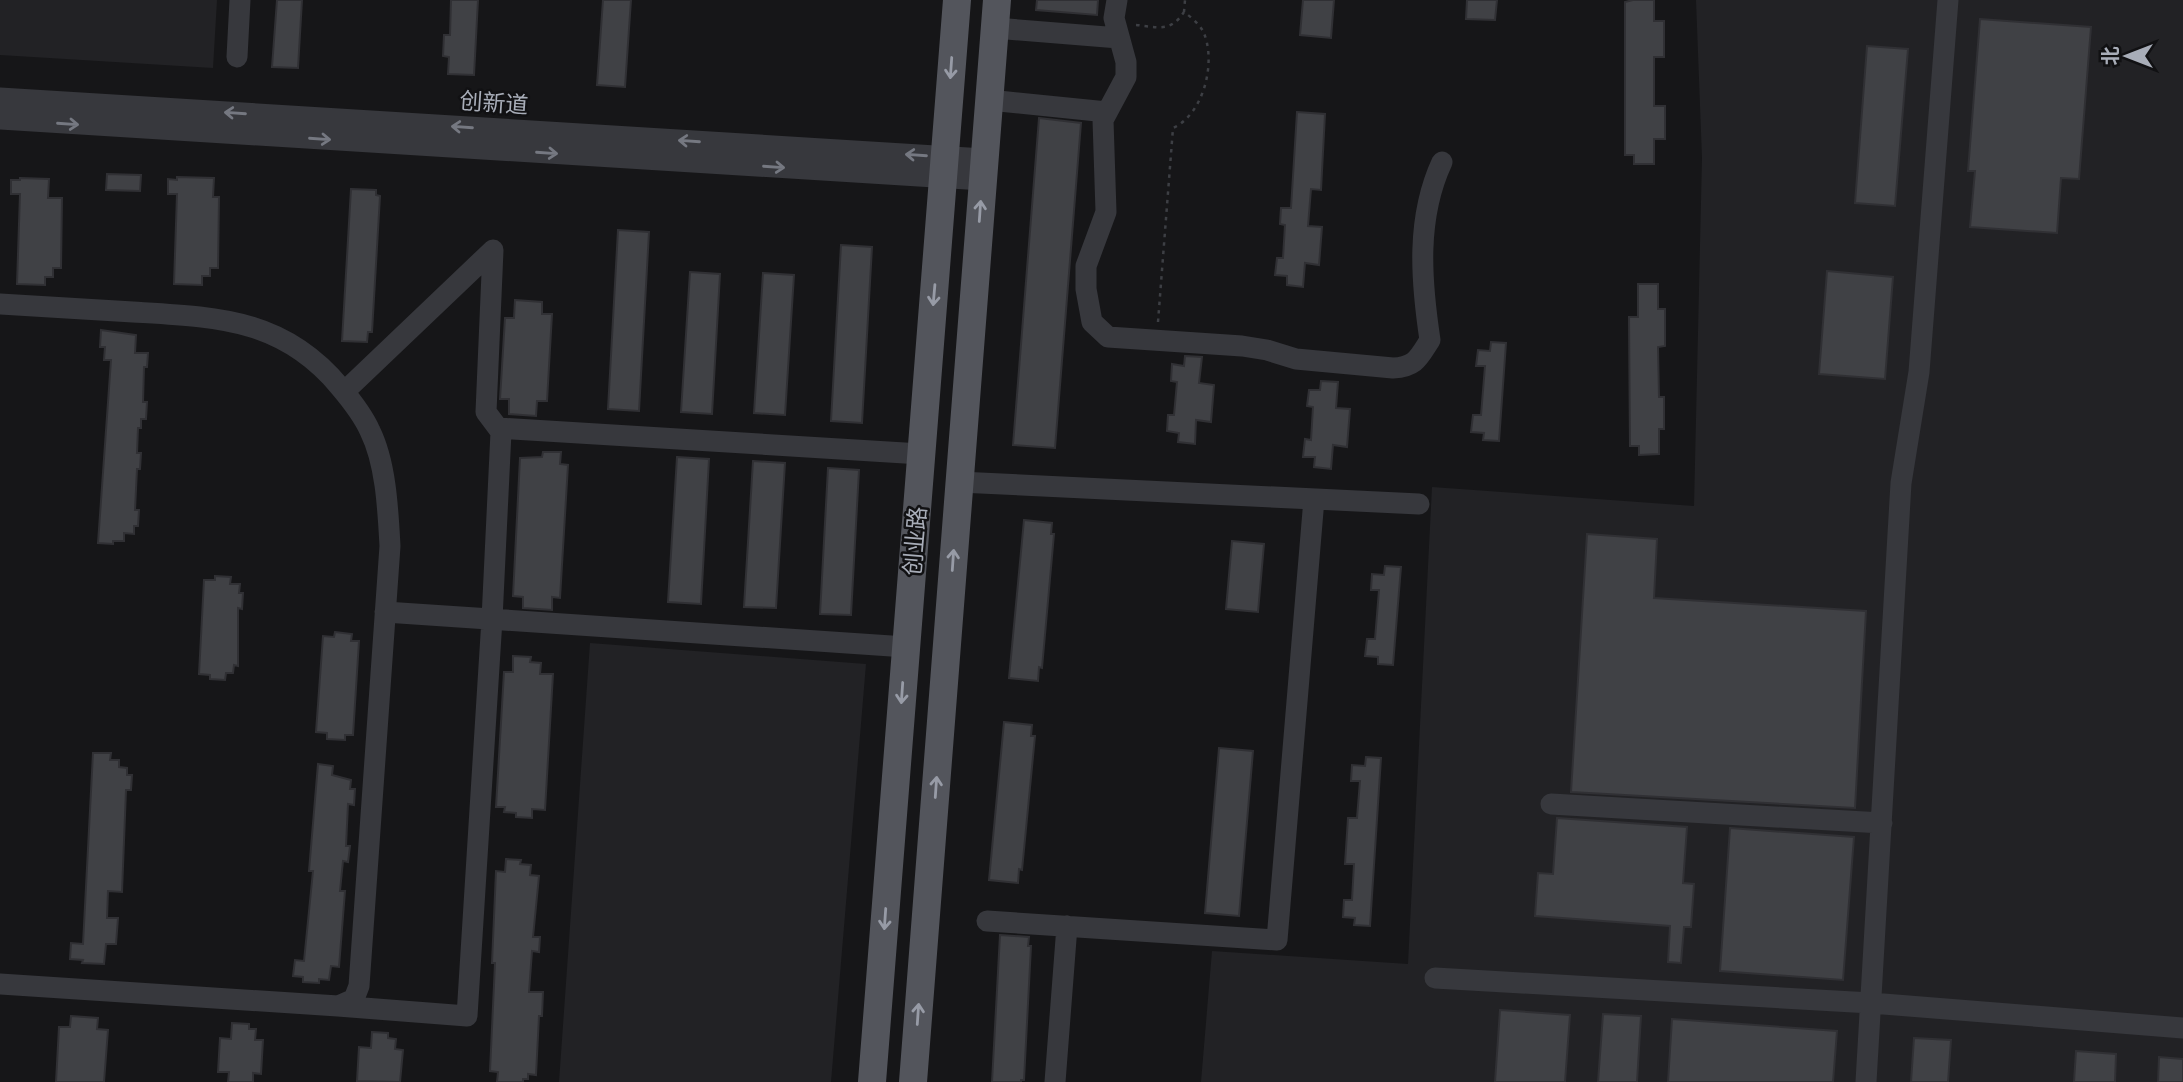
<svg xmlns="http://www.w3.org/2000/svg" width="2183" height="1082" viewBox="0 0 2183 1082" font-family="Barlow,'Noto Sans SC',sans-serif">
<rect width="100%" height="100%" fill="#161618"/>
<path fill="#222225" d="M0,0h217l-4,68 -213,-13z
M1696,0h487v1082h-982l11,-131 196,13 24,-477 262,19 8,-348z
M590,643l276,21 -35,418h-272z"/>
<path fill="#404145" stroke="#303034" stroke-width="2" d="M277,0h25l-4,68 -26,-1z
M451,0h27l-4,75 -26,-1 1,-17 -6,-1 1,-21h6z
M603,0h28l-6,87 -28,-2z
M1037,0h61l-1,15 -61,-5z
M1303,0h31l-3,38 -31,-3z
M1467,0h30l-2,20 -29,-1z
M1633,0h21v21h10v36h-10v49h11v33h-11v25h-20v-9h-9v-153z
M1980,19l111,8 -12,152 -18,-1 -4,55 -87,-6 5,-56h-7z
M1867,46l41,3 -13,157 -40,-3z
M1297,112l28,2 -4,76 -10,-1 -3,37 14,1 -3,38 -14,-2 -2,24 -16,-2v-9l-12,-1 2,-17h6l2,-33 -5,-1 1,-16h10z
M1039,118l42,5 -26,325 -42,-3z
M107,174l34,1 -1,16 -34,-1z
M177,177l37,1 -1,19h6l-1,71h-8v8h-8v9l-28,-1 3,-90h-9v-15l9,1z
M20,178l29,1 -1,19h14l-1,70h-8v9h-8v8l-28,-1 3,-90h-9v-14h9z
M351,189l25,1v5l4,1 -8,136h-4l-1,10 -25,-1z
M618,230l31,2 -10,179 -31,-2z
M841,245l31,2 -10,176 -31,-2z
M1827,271l66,6 -8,102 -66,-5z
M690,272l30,2 -8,140 -31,-2z
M763,273l31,2 -9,140 -31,-2z
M1638,284h20v25h7v37l-7,1 1,50h5v32h-5v25l-20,1v-9h-9l-1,-129h9z
M515,300l27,2v12h10l-5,87h-10l-1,15 -27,-2v-15h-9l5,-81h9z
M101,330l35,5 -1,18h13l-1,14h-3l-1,35h4l-1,17h-5v9h-3l-1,25h4l-1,16h-3l-2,41h4l-1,16h-4v8l-10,-1v8h-11v3l-15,-1 13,-183h-7l1,-13h-5z
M1491,342l15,1 -7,98 -16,-1 1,-7 -13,-1 2,-17h8l4,-49h-9l2,-16 12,1z
M1185,356l17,1 -3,26 15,2 -3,37 -15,-2 -1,24 -17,-2 1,-9 -12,-2 1,-16h6l3,-33 -6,-1 1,-17 12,2z
M1321,381l17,1 -2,26 14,1 -3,38 -14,-2 -2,24 -17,-2 1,-10h-12l2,-18 6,1 2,-33 -6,-1 2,-16h11z
M543,452h18l-1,12 8,1 -8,133 -8,-1v13l-29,-2v-11l-10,-1 7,-138 22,-1z
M677,457l32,2 -8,145 -33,-2z
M753,461l32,2 -9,145 -32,-1z
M828,468l31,2 -8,145 -31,-1z
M1024,520l28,3 -1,11h3l-12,134 -3,-1 -1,14 -29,-3z
M1587,534l70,5 -3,59 212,13 -11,197 -284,-16z
M1232,541l32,3 -6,68 -32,-3z
M1385,566l16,1 -8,98 -15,-1v-7l-13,-1 2,-17h8l4,-49h-8l1,-16 12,1z
M215,576l16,1 -1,7h10l-1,9h4l-1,16 -4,-1v58l-4,-1 -1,8h-7l-1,7 -15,-1v-4l-11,-1 5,-94h11z
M335,632l17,2 -1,7h8l-6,94h-8v5l-18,-1v-6l-11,-1 7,-96 11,1z
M513,656l18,1 -1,5 11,1 -1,11h13l-8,136 -13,-1v9l-16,-1v-4l-12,-1 1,-5h-9l8,-135h9z
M1004,722l28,3 -1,11h4l-13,134 -3,-1 -1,14 -29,-3z
M1219,748l34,3 -14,165 -34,-3z
M93,753h18l-1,7h9v7l8,1v7h5l-1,15h-5l-4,102 -14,-1 -1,27h11l-2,26h-10l-2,20 -22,-1 1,-3 -13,-1 1,-16 12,1z
M1366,757l15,1 -11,168 -16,-1 1,-7 -12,-1 1,-17h8l2,-36h-9l3,-46h9l3,-37h-9l1,-16 13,1z
M318,764l15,2 -1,9 19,5 -1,9h5l-1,16 -6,-1 -2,42h4l-2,16 -5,-1 -3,30h5l-6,76 -8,-1 -2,14 -10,-1v4l-16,-1v-5l-10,-1 2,-16 9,1 9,-90h-4z
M1557,818l130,9 -4,56 11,1 -3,43h-7l-3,36 -13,-1 2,-36 -135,-10 3,-43 15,1z
M1730,828l124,9 -11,143 -123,-9z
M506,859l15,1 -1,4 11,1 -1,10 9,1 -6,61h7l-1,15 -7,-1 -3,41h14l-1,24h-3l-3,59 -8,-1v5h-5v3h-26l1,-10 -8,-1 5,-108h-3l4,-92 9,1z
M1000,935l29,2 -1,9h3l-7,134h-3v2h-29z
M1500,1010l70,5 -5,67h-70z
M1603,1014l38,2 -4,66h-39z
M71,1016l27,2 -1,11 11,1 -4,52h-48l3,-55h11z
M1672,1019l165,12 -4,51h-165z
M232,1023l17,1v5h7l-1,11h8l-2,34 -8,-1v9h-25l1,-10h-11l2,-34 11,1z
M372,1032l16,1v5l8,1 -1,10 8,1 -3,32 -43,-1 2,-34 12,1z
M1914,1038l37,2 -3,42h-37z
M2076,1051l40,3 -1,28h-41z
M2159,1057l24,2v23h-25z"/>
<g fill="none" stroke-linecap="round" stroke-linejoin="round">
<path stroke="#3d3f44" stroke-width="2.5" stroke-dasharray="3.5 5" stroke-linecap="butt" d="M1136,25c22,2 34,8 48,-13
M1158,322l15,-194c31,-14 44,-67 30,-97 -4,-7 -12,-14 -19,-19l1,-12"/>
<path stroke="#37383d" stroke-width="21" d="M1117,0l-3,18 12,44v15l-23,43 3,92 -20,54v23l6,33 16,15 134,9 25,4 29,9 97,9c23,-1 26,-11 37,-28 -9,-60 -14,-122 12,-178
M995,28l124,10
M237,57l3,-57
M0,98l984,61
M989,100l118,12
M0,119l983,61
M0,304c44,3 89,5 133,8 83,5 150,6 207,75 11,13 23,28 30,44 16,32 18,79 20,115l-31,440 -5,13 -16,7 -338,-22
M344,392l149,-142
M498,428l423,26
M959,482l460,22
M385,612l521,35
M1551,804l331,19
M987,921l290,19 37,-441
M1435,978l436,25 312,25
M338,1006l129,10 25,-397 9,-187 -15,-20 7,-162
M1055,1082l12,-156
M1866,1082l35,-599 18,-111 29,-372"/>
<path stroke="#53555c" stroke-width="28" d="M872,1082l85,-1082
M913,1082l84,-1082"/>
</g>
<defs><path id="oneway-shaft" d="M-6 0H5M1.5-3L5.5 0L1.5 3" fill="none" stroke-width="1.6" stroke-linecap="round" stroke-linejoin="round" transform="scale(1.75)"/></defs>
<g stroke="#979ba6">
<use href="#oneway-shaft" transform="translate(951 68) rotate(94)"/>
<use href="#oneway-shaft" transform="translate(980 211) rotate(-86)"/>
<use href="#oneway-shaft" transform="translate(934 295) rotate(95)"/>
<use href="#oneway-shaft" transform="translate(953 560) rotate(-86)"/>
<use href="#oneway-shaft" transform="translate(902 693) rotate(94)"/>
<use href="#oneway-shaft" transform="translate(936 787) rotate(-86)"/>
<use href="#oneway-shaft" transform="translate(885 919) rotate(94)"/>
<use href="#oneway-shaft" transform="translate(918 1014) rotate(-86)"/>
</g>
<g stroke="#757881">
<use href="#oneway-shaft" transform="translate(235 113) rotate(-176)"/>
<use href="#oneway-shaft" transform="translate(68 124) rotate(4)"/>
<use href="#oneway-shaft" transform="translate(462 127) rotate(-176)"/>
<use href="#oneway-shaft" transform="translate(320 139) rotate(4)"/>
<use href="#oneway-shaft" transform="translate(689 141) rotate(-176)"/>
<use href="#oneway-shaft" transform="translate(547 153) rotate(4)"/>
<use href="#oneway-shaft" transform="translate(916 155) rotate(-176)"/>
<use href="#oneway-shaft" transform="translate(774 167) rotate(4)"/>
</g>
<g text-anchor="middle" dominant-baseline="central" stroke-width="5" stroke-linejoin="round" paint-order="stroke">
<g font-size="23" fill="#a8adb8" stroke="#111113">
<text transform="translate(494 102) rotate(4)">创新道</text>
<text transform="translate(914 541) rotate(-85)">创业路</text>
</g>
</g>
<g transform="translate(2127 56) rotate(270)" stroke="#111113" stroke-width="5" paint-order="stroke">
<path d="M0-5L12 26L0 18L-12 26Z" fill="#a8adb8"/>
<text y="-10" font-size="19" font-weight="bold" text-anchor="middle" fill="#a8adb8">北</text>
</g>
</svg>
